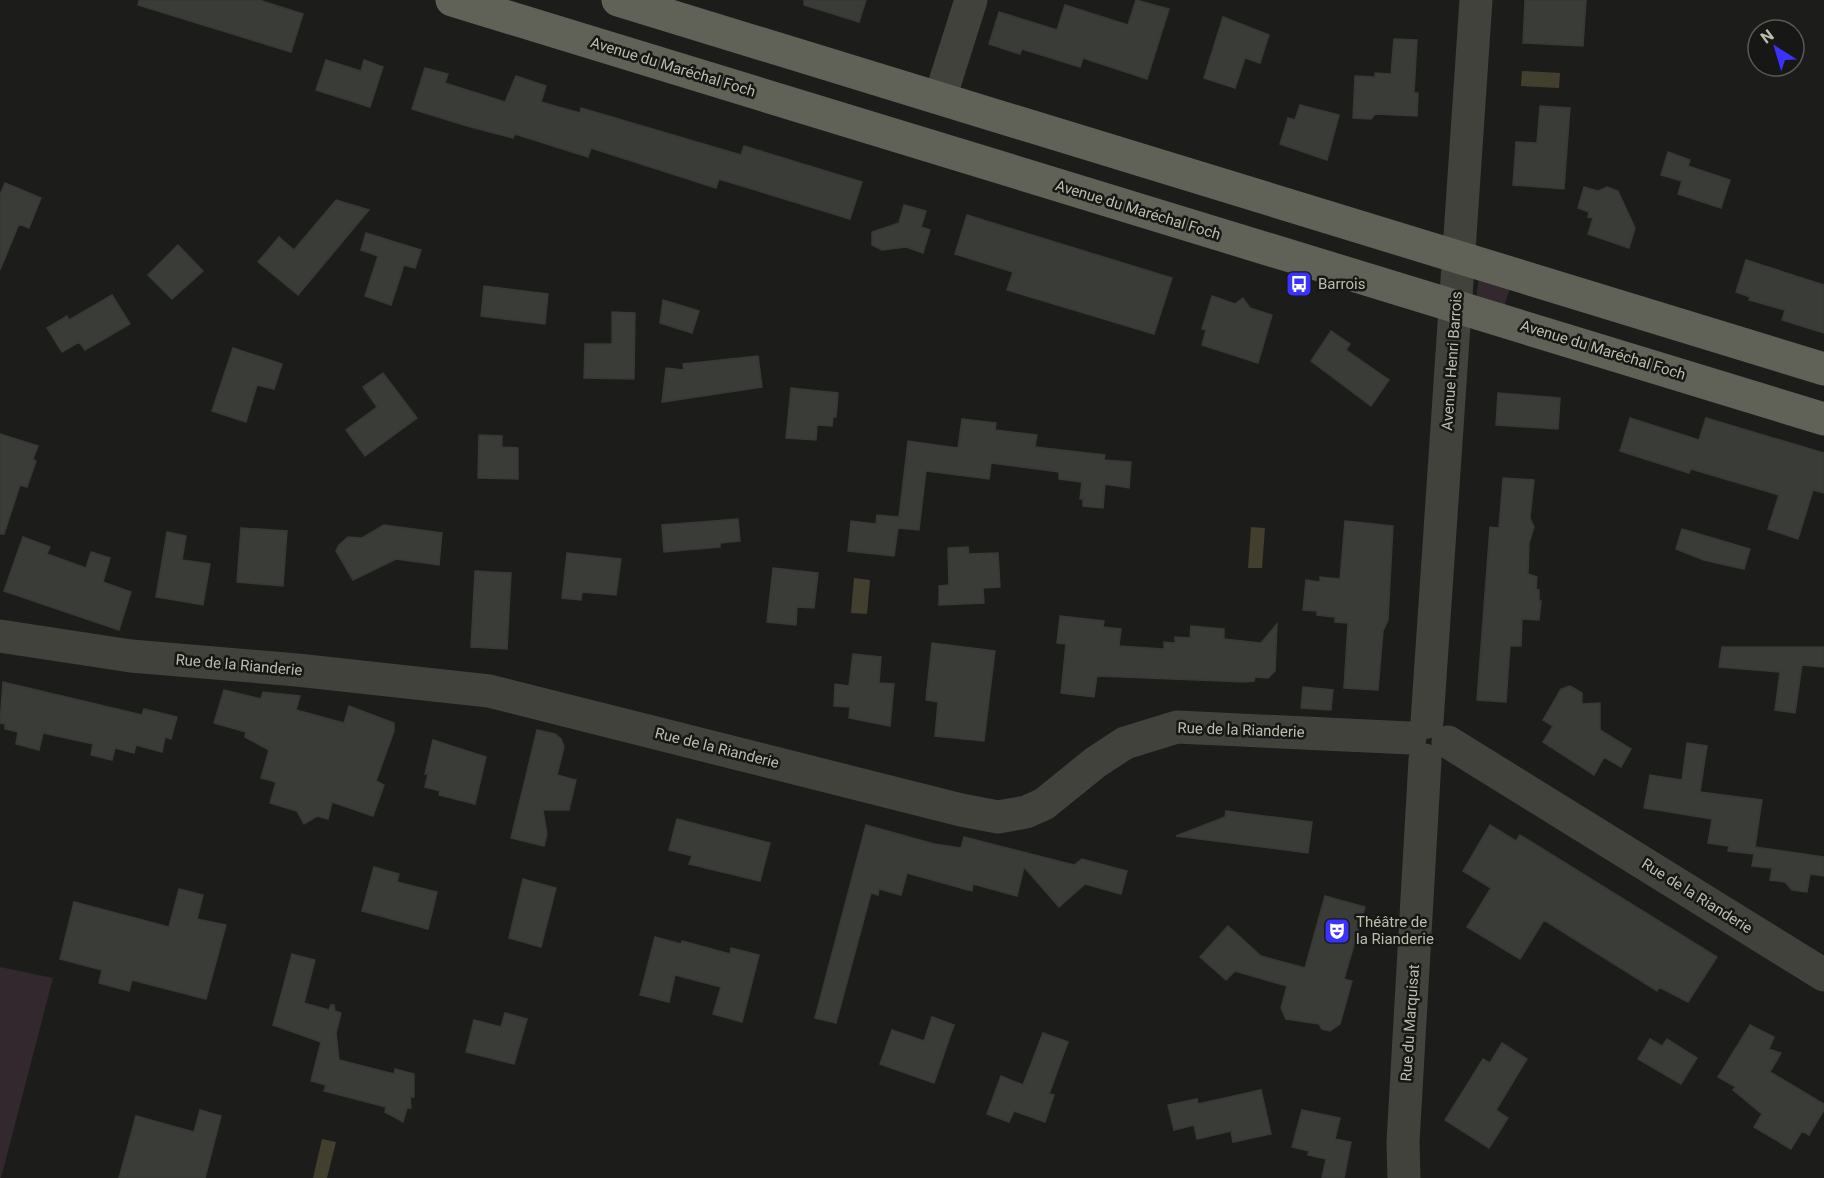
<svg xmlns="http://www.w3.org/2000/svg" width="1824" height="1178" viewBox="0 0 1824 1178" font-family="Roboto,sans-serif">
<rect width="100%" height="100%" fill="#1c1d1a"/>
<path fill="#32282d" d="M1479,276l33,6 -10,31 -26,-13z
M0,967l53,11 -52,200h-1z"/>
<path fill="#423f2f" d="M1522,71l38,2 -1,15 -38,-2z
M1251,527l14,1 -3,40h-14z
M854,578l16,2 -3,34 -16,-1z
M322,1139l14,3 -9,36h-14z"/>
<path fill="#3a3c37" stroke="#373934" stroke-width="1.5" d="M139,0h120l44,14 -12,38 -153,-47z
M804,0h62l-7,22 -55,-17z
M1136,0l33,9 -22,70 -64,-21 -3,9 -58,-18 -2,5 -31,-10 10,-32 58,18 8,-25 63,20z
M1525,0h61l-3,46 -60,-3z
M1223,17l46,18 -9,28 -15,-5 -10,30 -31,-10z
M1394,39l23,1 -3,53h4l-1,23 -42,-2 -4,5 -18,-1 2,-42 20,1v-4l16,1z
M326,60l35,11 3,-11 19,7 -13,40 -54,-17z
M425,68l23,6 -3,9 60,19 11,-26 30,10 -5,16 39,11 1,-5 160,47 3,-9 118,36 -12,37 -131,-40 -3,9 -125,-40 -3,9 -73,-23 -2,4 -46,-12 -55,-17z
M1300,105l39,10 -12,45 -47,-16 8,-26 7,2z
M1540,106l30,2 -6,81 -51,-4 3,-43 21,1z
M1668,152l22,8 -2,6 42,14 -9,28 -43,-14 4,-13 -21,-6z
M5,183l36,15 -12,30 -10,-4 -19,46v-75z
M1584,187l14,4 9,-4 11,4 17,37 -6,20 -41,-14 5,-16 -5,-1 1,-5 -11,-4z
M336,200l33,10 -71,85 -40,-33 21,-25 15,13z
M904,205l22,6 -5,16 9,3 -7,23 -17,-6 -24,3 -10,-5v-13l27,-9z
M967,215l205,63 -18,56 -147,-44 6,-18 -58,-18z
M366,233l55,17 -6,18 -11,-3 -13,40 -26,-9 13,-40 -17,-6z
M178,245l25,26 -31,28 -24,-24z
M1746,260l78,25v48l-42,-13 3,-10 -36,-10 1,-3 -14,-5z
M484,286l64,8 -3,30 -64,-8z
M112,295l18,29 -45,26 -6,-8 -17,10 -15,-24 20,-12 2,4z
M1212,296l23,8 8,-6 7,10 22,7 -14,48 -56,-18 4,-15 -4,-1z
M663,300l36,11 -7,22 -32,-10z
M612,312l23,1 -1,66 -50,-1 1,-34h27z
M1331,331l19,13 -4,6 43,30 -18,26 -60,-45z
M233,348l49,16 -8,25 -17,-4 -11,37 -34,-11z
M758,356l4,31 -100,15 4,-34 18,2 -1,-6z
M383,373l34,45 -52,38 -19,-26 31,-23 -14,-20z
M791,388l47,5 -2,24h-3l-1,9 -15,-1 -1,15 -30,-2z
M1498,393l62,5 -2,31 -62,-4z
M1630,418l69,22 7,-22 118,35v40l-11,-3 -15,49 -30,-10 11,-34 -88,-26 -2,4 -69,-22z
M962,419l34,4 -1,7 42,5 -2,12 70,8 -1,5 27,2 -2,26 -24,-4 -2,24 -20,-2v-7h-3l2,-17 -23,-3v-7l-68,-9 -2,16 -63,-8 -7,59 -21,-2 -4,28 -46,-5 3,-30 25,3 1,-9 22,2 9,-76 50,7z
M0,434l38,12 -5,13 3,2 -9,26 -7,-2 -16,49h-4z
M479,435l23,1v11l16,1v31l-40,-1z
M1503,478l31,2 -4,38 4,9 -5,16 -1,31 9,3 -1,12 3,1v11h2l-2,19 -17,-1 -1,27h-11l-4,56 -29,-2 13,-173 9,1z
M738,519l2,22 -20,2v4l-56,5 -2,-27z
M1345,521l48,5 -5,94 -5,11 -5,59 -34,-2 4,-65 -13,-1v-5l-18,-2v-4l-14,-1 3,-30 14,2v-5l20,2z
M384,525l58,8 -3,32 -43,-6 -43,21 -17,-29 3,-6 9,-8 14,1z
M241,528l46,3 -4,55 -46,-4z
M1682,529l68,20 -6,20 -40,-9 -28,-11z
M167,532l19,4 -4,24 28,4 -7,41 -47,-8z
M23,537l27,10 -3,7 39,14 5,-16 19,6 -7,24 28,10 -12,38 -115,-39z
M968,547l1,7 29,-1 2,34 -17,1 1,15 -45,2v-19l10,-1 -1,-37z
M567,553l54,6 -5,36 -34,-3 -1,8 -19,-2z
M773,568l45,5 -4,35 -17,-1 -1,18 -29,-3z
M475,571l36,2 -4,76 -36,-2z
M1060,616l44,5 -1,6 18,2 -2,17 45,3v-7l11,1v-6l15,1 1,-12 33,3v10l37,4 16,-19 -2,47 -7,7 -13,-1 -1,4 -8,1 -149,-6 -3,21 -33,-4 5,-49 -9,-1z
M932,643l63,8 -11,90 -49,-5 3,-34 -12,-2z
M1722,647h102v20l-22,-2 -7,48 -20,-3 5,-38 -61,-5z
M853,654l28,3 -2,26 15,1 -4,42 -41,-8 1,-11 -16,-1 1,-22 14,2z
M3,682l139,33 2,-6 33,8 -6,22 -6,-2 -3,15 -26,-7 -2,8 -19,-5 -3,12 -21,-5 2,-11 -50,-11 -4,17 -23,-6 2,-12 -13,-3v-5l-5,-1z
M1570,686l12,7v11l18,-1v27l31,19 -10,18 -17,-10 -10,18 -51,-33 10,-16 -10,-6 18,-31z
M1303,687l30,3 -2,20 -30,-2z
M224,690l37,9 2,-7 37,4 -4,14 48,13 5,-17 45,17v8l-18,50 8,4 -11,31 -41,-14 -4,17 -11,-3 -13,8 -7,-13 -27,-8 6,-21 -15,-4 8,-28 -24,-13 1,-5 -32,-9z
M537,730l18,4 6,5 3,8 -7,28 19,5 -7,30h-26l4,24 -3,12 -33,-8z
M433,740l53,17 -11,47 -36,-9 1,-4 -15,-4 3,-13h-3z
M1687,743l20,3 -7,46 62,8 -7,47 69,10v19l-14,-2 -3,18 -15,-2 -7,-8 -15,-2 2,-12 -20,-2 2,-12 -26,-3 1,-5 -21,-3 4,-24 -68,-11 6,-33 32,5z
M1226,811l86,11 -4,31 -132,-17 49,-19z
M677,819l93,24 -10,38 -71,-17 3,-8 -23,-6z
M866,825l68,19 27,4 3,-11 110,28 8,-6 45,12 -6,23 -36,-10 -26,23 -35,-40 -7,29 -44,-12 -1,7 -65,-18 -6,22 -22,-6 -1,6 -7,-2 -35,130 -21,-5z
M1490,825l26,16 4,-6 197,122 -29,45 -29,-15 -2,4 -113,-71 -24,39 -53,-32 24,-39 -28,-17z
M374,867l25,7 -2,8 40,10 -9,37 -66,-18z
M523,879l33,9 -15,59 -32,-9z
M179,889l24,6 -6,24 29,6 -20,74 -74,-19 -3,11 -30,-8 3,-13 -42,-11 14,-57 95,25z
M1325,896l40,11 -21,72 8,2 -12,43 -10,7 -8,-2 -3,-5 -33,-5 -5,-11 6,-22 -52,-15 -9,9 -26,-23 28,-31 33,30 44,12z
M655,937l26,7 1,-3 48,13 1,-6 28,7 -17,67 -29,-8 8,-27 -46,-12 -6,27 -29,-7z
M292,954l23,6 -11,43 25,7 2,-5h3l1,6 6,2 -5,20 3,27 55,14 1,-5 19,5v23h-4l1,11h-4l-4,14 -18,-10 1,-5 -62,-16 2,-6 -15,-4 10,-39 -48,-17z
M505,1013l22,6 -13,45 -48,-12 8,-32 27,7z
M932,1017l22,8 -20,58 -54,-19 12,-34 32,11z
M1750,1025l24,12 -5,12 12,4 -11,19 54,32v6l-15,25 -7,-4 -11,18 -37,-22 8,-13 -29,-24 3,-3 -18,-10z
M1043,1033l25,9 -19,52 5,1 -9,27 -31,-11 -5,11 -22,-8 14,-38 22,9z
M1650,1039l12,7 5,-7 30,19 -16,26 -43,-25z
M1502,1043l25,16 -31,51 12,8 -19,30 -44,-28 38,-61 7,4z
M1261,1090l10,44 -38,8 -2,-11 -34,8 -3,-14 -20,5 -6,-25 29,-6 1,5z
M200,1110l21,6 -16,62h-86l17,-62 58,16z
M1302,1110l38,8 -5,21 16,3 -7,36h-22l4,-19 -18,-4 1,-4 -17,-4z"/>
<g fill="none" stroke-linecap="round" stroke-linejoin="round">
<path stroke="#41423b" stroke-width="33" d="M940,98l31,-98
M0,636l131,20 166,14 192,21 472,119 37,7 28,-5 18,-8 52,-42 29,-19 52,-16 233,11
M1427,722l49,-722
M1448,742l376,233
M1404,1178l-1,-36 22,-382"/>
<path stroke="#606157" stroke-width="33" d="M452,0l1372,419
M618,0l1206,369"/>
</g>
<defs>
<g id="bus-square" transform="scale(1.35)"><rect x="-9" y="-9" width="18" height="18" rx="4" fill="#3a32fd" stroke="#171815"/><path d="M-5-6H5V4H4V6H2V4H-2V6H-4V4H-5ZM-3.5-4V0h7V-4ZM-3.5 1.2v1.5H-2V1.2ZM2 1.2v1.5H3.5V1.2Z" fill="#fff"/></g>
<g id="theatre-square" transform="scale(1.35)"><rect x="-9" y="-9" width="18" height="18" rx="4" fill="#3a32fd" stroke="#171815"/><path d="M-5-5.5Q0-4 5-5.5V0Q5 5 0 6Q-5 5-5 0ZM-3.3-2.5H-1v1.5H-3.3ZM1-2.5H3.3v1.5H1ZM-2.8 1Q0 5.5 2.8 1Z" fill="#fff"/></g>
</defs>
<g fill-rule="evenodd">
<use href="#bus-square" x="1299" y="284"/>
<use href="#theatre-square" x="1337" y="931"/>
</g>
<g text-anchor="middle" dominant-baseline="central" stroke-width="5" stroke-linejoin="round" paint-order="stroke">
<g font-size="15" fill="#bcbdac" stroke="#171815">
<text transform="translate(673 67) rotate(17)">Avenue du Maréchal Foch</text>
<text transform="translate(1138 210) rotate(17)">Avenue du Maréchal Foch</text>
<text transform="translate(1603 350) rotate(17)">Avenue du Maréchal Foch</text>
<text transform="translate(1452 361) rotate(-86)">Avenue Henri Barrois</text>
<text transform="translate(239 665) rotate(5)">Rue de la Rianderie</text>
<text transform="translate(1241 730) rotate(2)">Rue de la Rianderie</text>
<text transform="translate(717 748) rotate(14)">Rue de la Rianderie</text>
<text transform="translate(1697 896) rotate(32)">Rue de la Rianderie</text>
<text transform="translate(1410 1023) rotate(-86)">Rue du Marquisat</text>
</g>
<g font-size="15" fill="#bcbdac" stroke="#171815" text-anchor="start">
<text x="1318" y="284">Barrois</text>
<text x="1356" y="922">Théâtre de<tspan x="1356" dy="17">la Rianderie</tspan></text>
</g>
</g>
<g transform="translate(1776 48) rotate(323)"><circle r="28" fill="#171815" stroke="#595a51" stroke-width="1.5"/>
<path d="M0-4.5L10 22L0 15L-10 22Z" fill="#3a32fd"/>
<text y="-9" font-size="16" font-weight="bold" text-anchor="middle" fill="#bcbdac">N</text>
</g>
</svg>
